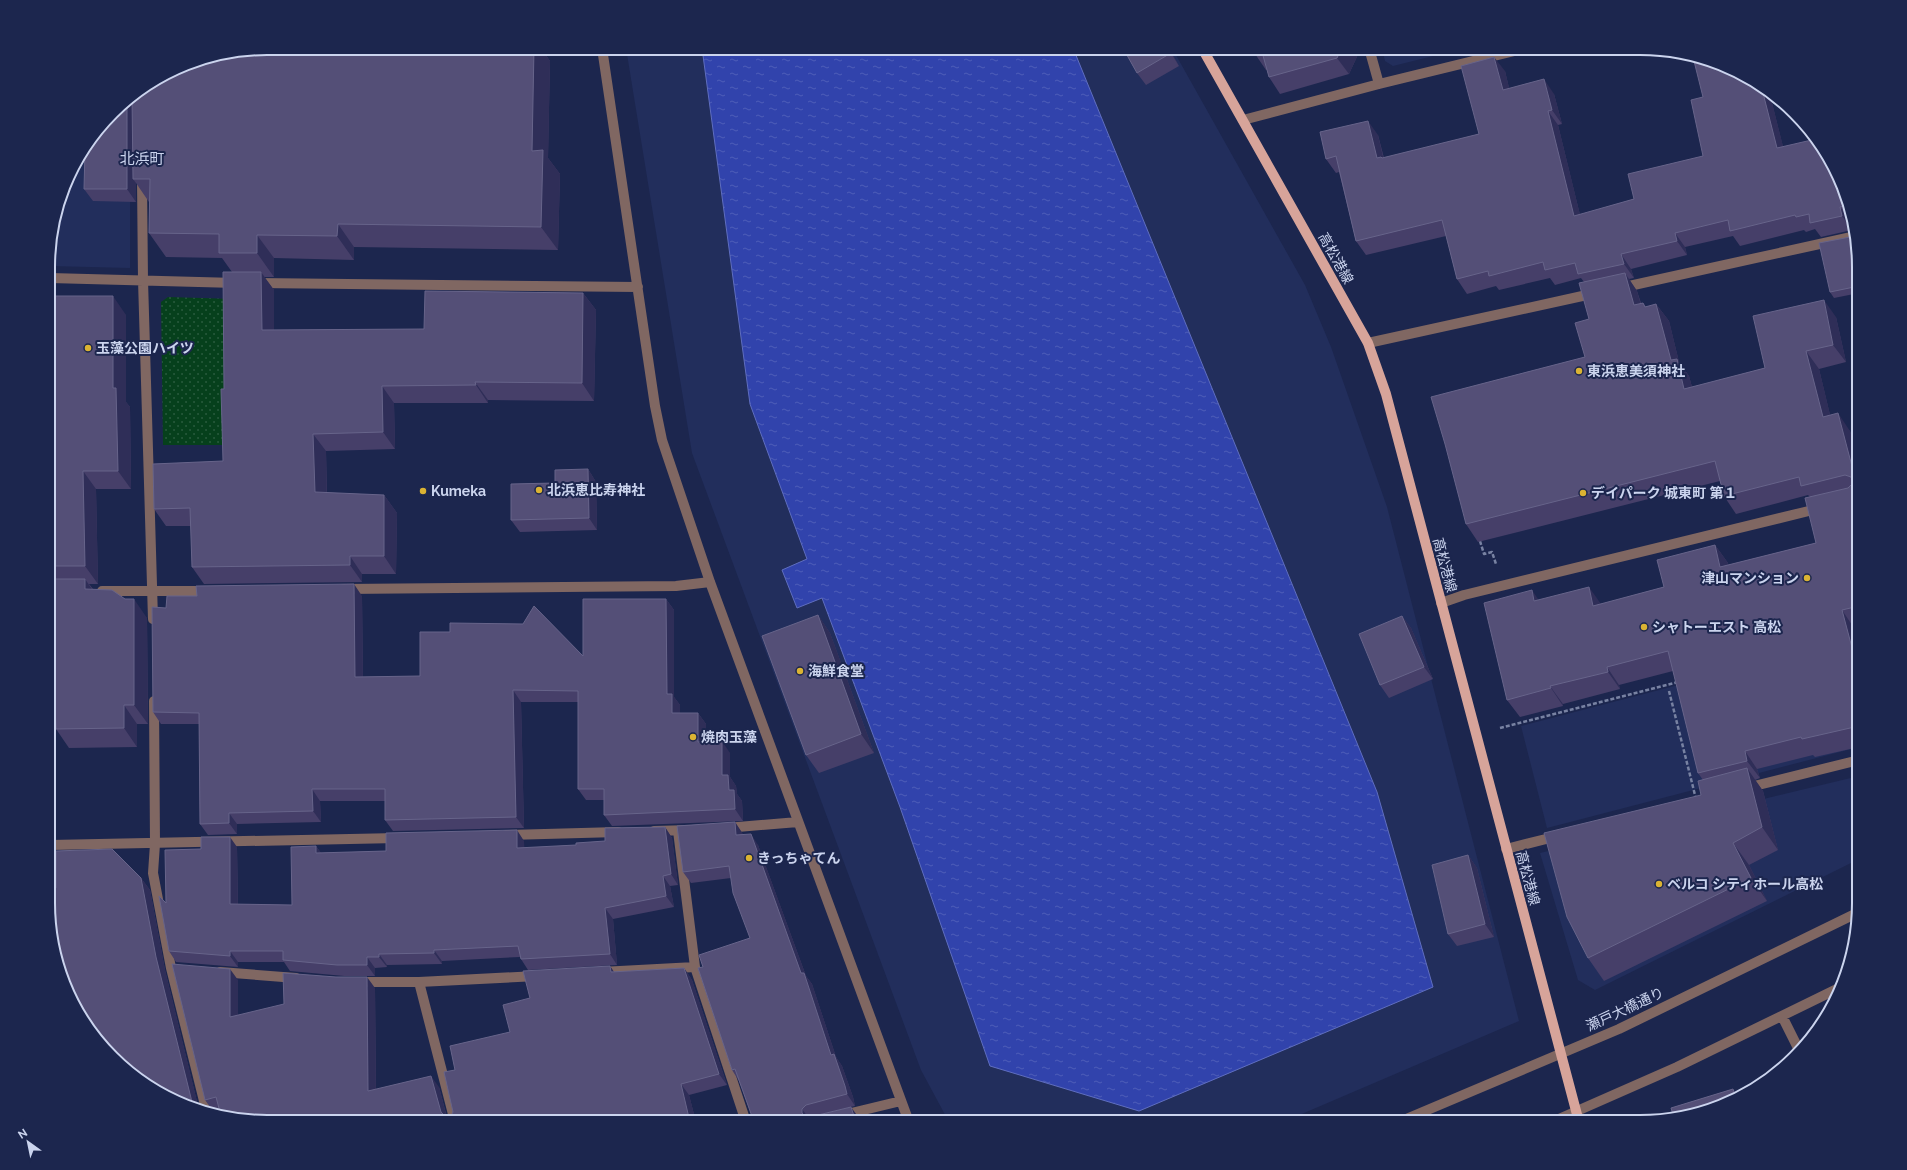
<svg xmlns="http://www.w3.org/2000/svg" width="1907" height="1170" viewBox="0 0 1907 1170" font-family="Raleway,'Noto Sans JP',sans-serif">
<defs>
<pattern id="park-dots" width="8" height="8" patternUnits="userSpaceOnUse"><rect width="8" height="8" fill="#06401c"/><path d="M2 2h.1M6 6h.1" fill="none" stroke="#295b3d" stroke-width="1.8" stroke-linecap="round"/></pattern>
<pattern id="water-ripples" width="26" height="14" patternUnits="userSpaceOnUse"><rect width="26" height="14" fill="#3143ac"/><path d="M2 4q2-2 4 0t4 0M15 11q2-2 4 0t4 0" fill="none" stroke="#4e5db8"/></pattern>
</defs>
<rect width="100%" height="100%" fill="#1c264e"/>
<path fill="#222e5c" d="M626,48h76l48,356 57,156 -24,10 14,38 25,-10 78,209 477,-15 -304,-744h99l133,237 26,62 56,160 132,514 -236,101h-334l-28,-52 -229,-617z
M1382,48h83l-72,18 -8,-5z
M130,98v170l-80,-2v-27l21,-69 51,-67z
M1859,638v109l-312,81 -26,-102z
M1859,776v83l-264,131 -17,-10 -38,-127z"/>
<path fill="url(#park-dots)" d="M168,297l66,2v146h-71l-2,-143z"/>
<path fill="url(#water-ripples)" stroke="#5f6ec0" d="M702,48h371l304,744 56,195 -294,124 -149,-45 -90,-259 -78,-209 -25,10 -15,-38 25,-11 -57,-155z"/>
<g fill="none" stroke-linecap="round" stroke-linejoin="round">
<path stroke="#7882a2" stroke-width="2.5" stroke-dasharray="4 2" stroke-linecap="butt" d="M1480,541l4,13 8,-2 4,12
M1853,636l6,-2
M1669,691l27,108
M1500,728l178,-46"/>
<path stroke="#806762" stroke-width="10" d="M602,48l53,358 7,34 48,142 199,540
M1369,48l10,36
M1243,120l136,-36 147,-36
M142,180l1,100 10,339
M50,278l186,5
M256,283l382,4
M1620,288l236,-52
M1368,343l228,-50
M344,589l332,-3 34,-4
M102,591h108
M1441,603l23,-8 357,-87
M154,701l1,143 -2,29 18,95 36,145
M1746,788l113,-28
M726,828l72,-6
M654,831l36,-1
M678,831l17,136 51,155
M506,835l112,-3
M50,845l348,-7
M1506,849l52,-13
M220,972l76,6
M601,972l94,-5
M357,982h62l118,-6
M419,982l36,140
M1782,1016l18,36
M843,1115l58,-14
M1399,1122l220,-93 240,-117
M1552,1122l125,-55 164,-80"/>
<path stroke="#d7a49a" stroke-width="10" d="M1202,48l166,295 18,51 193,728"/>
</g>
<path fill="#463f69" d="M267,48h274l9,13 -2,97 12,16 -2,76 -204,-3v13l-80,-2v19h-10l10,13v40l150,-1 159,-36 13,17 -2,91 -106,-1v3h-94l1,46 -69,2 1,42 57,2 13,18 -1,61h-34v8l-158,2 -12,-17 -1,-41h-25l-12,-17 69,-48 1,-72 8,-117 -10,-14 -56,-1 -17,-24 1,-31h-1l-13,-19v19l-43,-1 -9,-12z
M1123,48h46l10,18 -33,19 -9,-12z
M1251,48h110l-12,26 -69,20 -11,-17 -2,-7h-1z
M1505,71l4,17 45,6 8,30 -4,1 22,90 54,-16 69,-43 58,-71 8,6 14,56 47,10 21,53 2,11h-3l2,9 -31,7 -6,-8 -9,3 -2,-2 -64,16 -7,-10 -48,11 2,8 -56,14 3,9 -5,1 8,12 4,12h2l3,4 10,-3 13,17 10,41 10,14 3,11 73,-19 71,-51 10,45 -27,7 11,46 20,16 9,32v164l-5,1 5,17v102l-44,10 -2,-2 -56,14 3,9 -5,2 8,11 15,59 -29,15 18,36 -163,80 -16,-23 113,-163 2,-15 -5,-7 -25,-102 -54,14 1,4 -57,15v2l-43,11 -13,-17 31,-100 63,4 63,-17 51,-42 13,18v2l88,-22 -6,-46 -2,-2 -72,19 -12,-18 -4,-15 -242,61 -12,-18 119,-167 4,-38 -5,-37 -3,-4 -26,7 -5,-7 -51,12 -3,-4 -29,8 -10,-15 -11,-43 -80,19 -10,-14 -17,-69 -3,1 -10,-14 52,-24 6,23 95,-24z
M1850,237l5,6 4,18v32l-25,5 -4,-6z
M50,296l76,19v87l4,5 1,82h-35l2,95h-9l4,5 54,29 1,106h-11v23l-68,1 -13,-19v-7h-6z
M588,469l8,13 1,48 -77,2 -9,-12 44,-37z
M197,596h165l1,81 57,-1 163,-20 83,-57 8,11v87l6,8v8h18l8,11v18l24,11v24l6,9 1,8 5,7 1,20 -131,5 -8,-11v-15h-18l-8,-11v-87h-57l3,126 -131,3 -8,-11v-19h-65l1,21 -84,2v10l-29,1 -8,-11 -1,-100h-38l-8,-12 13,-104z
M818,615l12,18 44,120 -55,20 -13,-18z
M1402,616l9,12 22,51 -44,19 -9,-13z
M735,822l8,13 15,10 48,131 6,8 24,73 6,9 11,31 2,9 -41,10 45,2 -105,4 -15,-41 -7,-11 -29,-103 47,-29 -19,-60 -40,5 -8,-11z
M665,827l7,11 6,47 -8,1 4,21 -61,12 4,46 -89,5 -7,-11 -1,-2 -78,4v3l-55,1v2l-12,1v8h-31l-54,-5 -6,-9h-46v5l-62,-5 -7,-11 -3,-48 35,-54 36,-2 1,57 54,1 24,-59 5,7 65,-2 138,-10v7l52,-3 29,-4z
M1468,855l9,13 17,69 -37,9 -9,-12z
M141,878l9,12 15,80 34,140 -53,-25 -90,-197z
M610,966l4,6 70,-4 8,12 35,105 -38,10 7,27h-429l-47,-12 -7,1 -8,-11 33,-120v35l137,-27 1,101 63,-2 8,30 4,-1 2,-4 2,-42 55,-38 20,-34z"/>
<path fill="#2f2e58" d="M534,48h7l9,13 -2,97 12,16 -2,76 -17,-23 -9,-76z
M1168,48h1l10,18 -8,-13z
M1342,48h19l-12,26 -12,-16z
M1494,57l11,14 8,33 -10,-14z
M1544,79l10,15 8,30 -10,-14z
M1761,85l8,6 18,71 -10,-14z
M136,94l-3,85 3,4v19l-9,-13v-89z
M1548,111l10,14 26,106 -10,-15z
M1368,121l10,14 6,26 -7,-3z
M1840,207l10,14 2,9 -10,-14z
M338,224l16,23v13l-17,-24z
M1675,233l10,14 2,8 -10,-14z
M257,235l17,23v19l-17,-24z
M1850,237l5,6 4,18v15z
M1621,254l10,15 3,9 -10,-14z
M261,272l13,18v58l-12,-18z
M1625,273l12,18 9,32 -12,-18z
M583,293l13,17 -2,91 -12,-18z
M113,296l13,19v87l4,5 1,82 -13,-18 -5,-83z
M1824,300l12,17 10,45 -13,-17z
M1656,304l13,17 10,41 10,14 8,30 -13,-17 -13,-29z
M1806,351l13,18 16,66 -12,-18z
M475,382l13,18v3l-12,-18z
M382,386l12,17 1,46 -12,-17z
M1838,413l12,18 9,32v30z
M313,434l13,17 1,58 -12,-17z
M588,469l8,13 1,48 -8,-12z
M83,471l13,18 2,95 -13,-18z
M384,495l13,18 -1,61 -12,-18z
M1715,545l13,18 5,21 -13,-17z
M350,556l12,18v8l-12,-17z
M85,579l13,19 -13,-9z
M354,584l8,12 1,92 -8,-11z
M1589,587l12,17 -8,2z
M1532,590l12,18 -10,-7z
M134,599l13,19 1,106 -14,-19z
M666,599l8,11v87l6,8v20l-8,-12 -5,-19z
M1842,610l12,18 5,17v29z
M818,615l12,18 44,120 -13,-19z
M1402,616l9,12 22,51 -9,-12z
M1607,667l12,18 1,4 -12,-17z
M1550,686l13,18v2l-12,-18z
M513,690l8,12 3,126 -8,-11z
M124,705l13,19v23l-13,-19z
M698,713l8,11v29l-8,-11z
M722,741l8,12v24l6,9 1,8 5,7 1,20 -8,-12 -13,-34z
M1745,751l12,18 3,9 -13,-17z
M1747,768l16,23 15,59 -16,-23z
M312,789l8,12 1,21 -8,-11z
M229,813l8,11v10l-8,-11z
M735,822l8,12 1,13 -8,-12z
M665,827l7,11 6,47 -7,-11z
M517,830l7,11 1,18 -8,-11z
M751,834l7,11 48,131 6,8 24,73 6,9 11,31 2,9 -8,-12 -16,-39z
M230,837l7,10 1,67 -8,-10z
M1733,843l16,22 18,36 -16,-23z
M316,846l8,11 -8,-4z
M1468,855l9,13 17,69 -9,-13z
M663,876l7,10 4,21 -8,-11z
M141,878l9,12 15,80 34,140 -3,-2 -4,-6 -36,-145z
M605,908l8,11 4,46 -7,-11z
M434,950l8,11v3l-8,-11z
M230,951l8,11v5l-8,-11z
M379,954l8,11v2l-8,-10z
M367,957l8,11v8l-8,-11z
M610,966l8,12 -7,-6z
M684,968l8,12 35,105 -8,-11z
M230,969l8,11v48l-8,-11z
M367,977l8,11 1,114 -8,-11z
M431,1076l8,11 9,35 -7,-10z
M681,1084l8,11 7,27h-6z
M1733,1089l6,8 -3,1z
M851,1107l8,11 1,4h-4z
M802,1109l8,11v2l-8,-9z"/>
<path fill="#544f77" stroke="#67648a" d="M267,48h267l-2,103 11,-1 -2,77 -203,-3 -1,12 -80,-1v18h-38v-19l-70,-1 1,-54h-17l-1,-83 51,-31z
M1123,48h45l3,5 -34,20z
M1251,48h91l-5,10 -68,19 -7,-25 -8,2z
M1494,57l9,33 41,-11 8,31 -4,1 26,105 60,-17 -6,-25 75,-18 -12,-56 12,-3 -10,-40 17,3 51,25 16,63 39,-9 14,18 19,48 -9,2 2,9 -32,7 -1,-9 -13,3 -1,-2 -65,16 -2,-11 -53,13 2,8 -56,13 3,10 -46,10 -3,-11 -30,7 -2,-8 -54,14 -1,-5 -31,8 -15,-59 -86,21 -20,-85 -10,3 -6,-27 48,-11 9,37 4,-1 1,1 97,-24 -18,-68z
M127,100v89h-43l1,-38 37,-49z
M1850,237l9,39v10l-29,6 -11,-49z
M223,272h38l1,58 162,-1 1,-38 158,2 -1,90 -107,-1 1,3 -94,1 1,46 -70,2 2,58 69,3v61h-34v9l-158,2 -2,-59 -36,1 -1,-45 70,-3 -2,-72h3z
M1625,273l9,32 9,-2 2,4 11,-3 15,56 6,-1 7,30 81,-21 -12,-52 71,-16 9,45 -27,6 17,66 15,-4 21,80v113l-17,4 17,64v52l-57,13 -1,-2 -56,14 2,10 -49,12 -30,-122 -61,16 1,5 -58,14 1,2 -44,12 -23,-97 48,-13 2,11 55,-14 4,19 71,-19 -7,-27 58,-15 5,22 96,-24 -11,-45 43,-10 5,-5 -2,-6 -6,-2 -44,11 -2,-9 -75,19 -9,-35 -249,63 -21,-80 -14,-47 154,-40 -10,-34 14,-4 -10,-36z
M50,296h63v92h3l2,83h-35l2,95h-35z
M588,469l1,49 -78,2v-36l44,-1v-13z
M50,579h35v10l27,1 13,9h9v106h-10v23l-68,1 -1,-25 -5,-1z
M354,584l1,93 65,-1v-44h30v-9l73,1 11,-18 49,50v-57h83l1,95h5v19h26v29l24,-1v34h6l1,15h5l1,19 -131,6v-26h-26v-98l-65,-1 3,127 -131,3v-31h-73l1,22 -84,2v10l-29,1 -1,-111 -46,-1 -1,-105 14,1 1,-12h30l-1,-10z
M818,615l43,119 -55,21 -44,-119z
M1402,616l22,51 -44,18 -21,-51z
M1747,768l15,59 -29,16 18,35 -163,80 -21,-41 -23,-84 157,-38 -3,-14z
M735,822l1,13 15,-1 50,139h3l27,82 3,-1 11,32 2,8 -41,11 -4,4v4l4,4h4l41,-10 5,15h-102l-19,-53 -3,1 -34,-102 5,-1 -4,-12 51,-17 -17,-45 -4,-27 -46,6 -6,-46z
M665,827l6,47 -8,2 3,20 -61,12 5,46 -89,5 -3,-13 -84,4v3l-55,1v3h-12v8h-30l-54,-5v-9h-53v5l-61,-5 -10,-55 7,7 -1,-53 36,-1v-12h29v67l62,1 -1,-58 25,-1v7l70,-2v-18l131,-3v18l59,-3v-2l29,-2v-13z
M112,849l29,29 15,79 36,145 -6,2 -40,-19 -34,-27 -35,-45 -27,-82v-43h6v-37z
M1468,855l17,69 -37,10 -16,-69z
M172,964l58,5v48l54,-13 -1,-31 53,4h31l1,114 63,-15 10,36 5,5 5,-1 2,-4 -9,-40 11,-2 -5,-24 60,-14 -7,-27 27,-7 -7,-27 87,-5 1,6 73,-4 35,106 -38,10 9,38h-423l-46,-6 -5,-19 -11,3z
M1733,1089l3,9 -39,16 -23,4 -3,-10z"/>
<g fill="#dbb333" stroke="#1c264e" stroke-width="1.5">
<circle cx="88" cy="348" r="4"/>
<circle cx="1579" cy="371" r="4"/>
<circle cx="539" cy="490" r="4"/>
<circle cx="423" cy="491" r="4"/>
<circle cx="1583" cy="493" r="4"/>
<circle cx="1807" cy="578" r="4"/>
<circle cx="1644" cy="627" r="4"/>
<circle cx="800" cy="671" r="4"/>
<circle cx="693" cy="737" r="4"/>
<circle cx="749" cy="858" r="4"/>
<circle cx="1659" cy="884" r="4"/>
</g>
<g text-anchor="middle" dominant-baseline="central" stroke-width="4" stroke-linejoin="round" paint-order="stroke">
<g font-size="14" fill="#cbd4ee" stroke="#1c264e">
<text transform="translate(1336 258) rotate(61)">高松港線</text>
<text transform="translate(1445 565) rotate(75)">高松港線</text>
<text transform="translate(1528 878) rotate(75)">高松港線</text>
<text transform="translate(1625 1009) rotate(-25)">瀬戸大橋通り</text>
</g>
<g font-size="14" font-weight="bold" fill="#cbd4ee" stroke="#1c264e" text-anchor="start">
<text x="96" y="348">玉藻公園ハイツ</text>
<text x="1587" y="371">東浜恵美須神社</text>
<text x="547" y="490">北浜恵比寿神社</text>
<text x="431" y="491">Kumeka</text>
<text x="1591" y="493">デイパーク 城東町 第１</text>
<text x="1799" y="578" text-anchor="end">津山マンション</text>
<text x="1652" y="627">シャトーエスト 高松</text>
<text x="808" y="671">海鮮食堂</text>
<text x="701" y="737">焼肉玉藻</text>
<text x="757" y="858">きっちゃてん</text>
<text x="1667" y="884">ベルコ シティホール高松</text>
</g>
<g font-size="15" fill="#cbd4ee" stroke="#1c264e">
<text x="142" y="159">北浜町</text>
</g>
</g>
<path d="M0 0H1907V1170H0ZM267 55H1640A212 212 0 0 1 1852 267V903A212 212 0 0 1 1640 1115H267A212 212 0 0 1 55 903V267A212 212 0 0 1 267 55Z" fill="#1c264e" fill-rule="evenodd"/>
<path fill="none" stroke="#cbd4ee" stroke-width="2" d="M267 55H1640A212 212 0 0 1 1852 267V903A212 212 0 0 1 1640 1115H267A212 212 0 0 1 55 903V267A212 212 0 0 1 267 55Z"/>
<g transform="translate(28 1142) rotate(327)" stroke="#1c264e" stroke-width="3" paint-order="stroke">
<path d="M0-3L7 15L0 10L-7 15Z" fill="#cbd4ee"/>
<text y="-6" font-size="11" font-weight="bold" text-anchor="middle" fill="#cbd4ee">N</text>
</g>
</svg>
